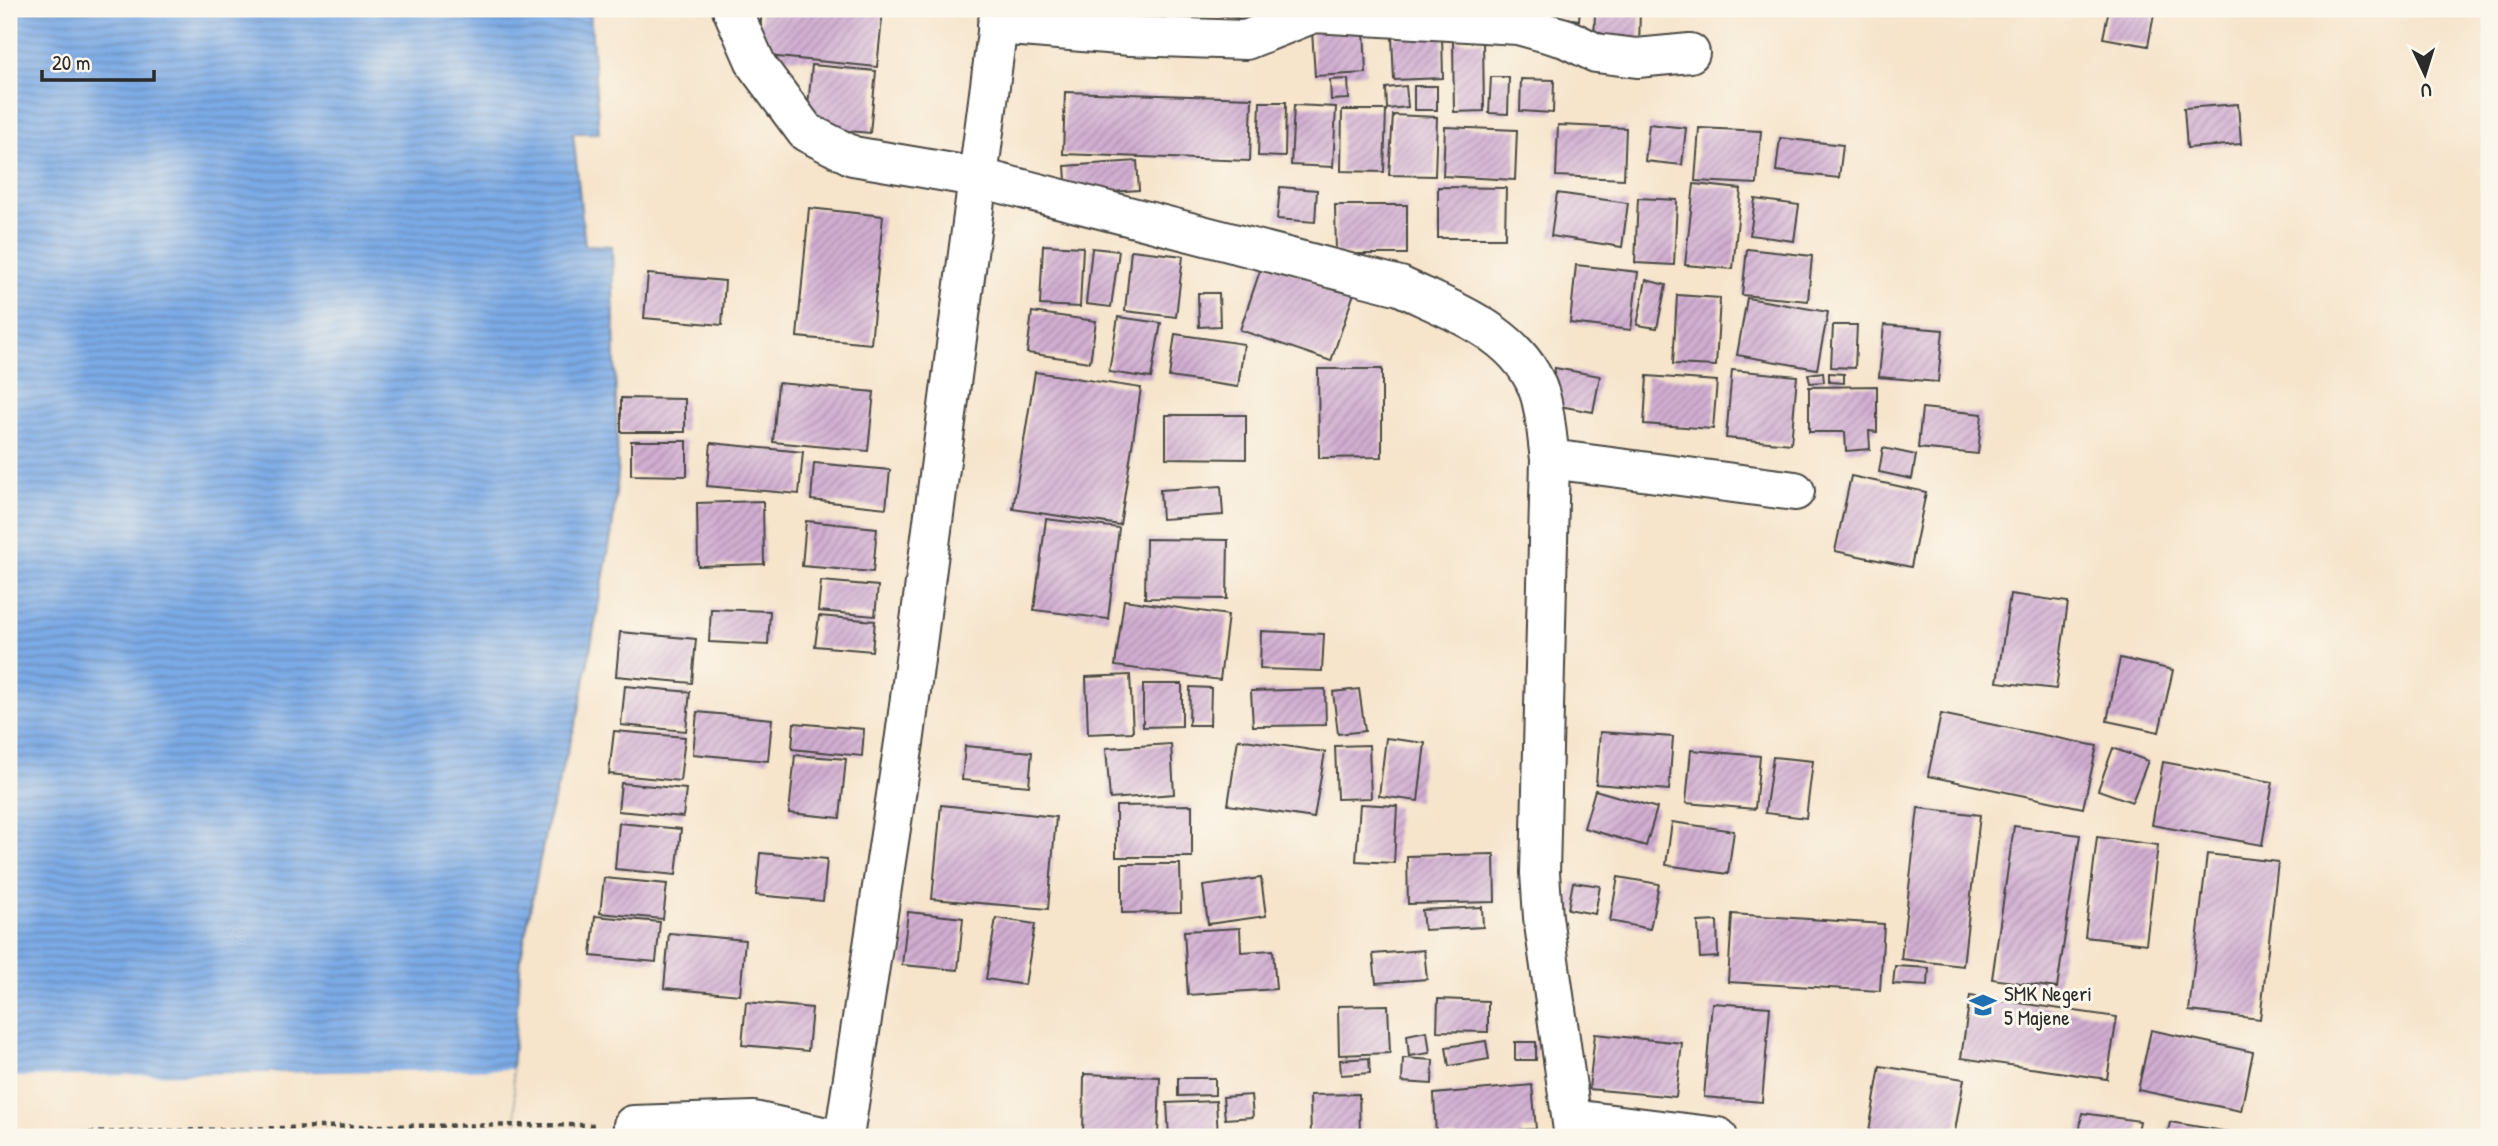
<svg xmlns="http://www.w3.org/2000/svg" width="2498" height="1146" viewBox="0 0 2498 1146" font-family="'Patrick Hand',sans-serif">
<defs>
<pattern id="water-rules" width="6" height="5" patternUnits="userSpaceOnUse" patternTransform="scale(1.75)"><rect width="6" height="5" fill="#7caae5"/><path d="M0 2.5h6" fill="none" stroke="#668bba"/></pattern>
<pattern id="building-hatch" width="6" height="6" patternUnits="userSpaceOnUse" patternTransform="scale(1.75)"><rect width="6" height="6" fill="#d1aed2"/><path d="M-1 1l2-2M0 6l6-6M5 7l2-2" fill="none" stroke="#aa8eab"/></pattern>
</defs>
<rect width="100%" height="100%" fill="#fbf7ec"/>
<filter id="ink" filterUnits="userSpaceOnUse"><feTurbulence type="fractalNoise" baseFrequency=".0143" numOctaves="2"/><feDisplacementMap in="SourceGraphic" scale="14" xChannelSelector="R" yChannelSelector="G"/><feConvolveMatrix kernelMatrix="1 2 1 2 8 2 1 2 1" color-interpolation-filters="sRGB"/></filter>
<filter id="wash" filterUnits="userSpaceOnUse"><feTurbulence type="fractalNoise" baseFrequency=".00686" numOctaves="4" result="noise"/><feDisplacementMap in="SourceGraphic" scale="28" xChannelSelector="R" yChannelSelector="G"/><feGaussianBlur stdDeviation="1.57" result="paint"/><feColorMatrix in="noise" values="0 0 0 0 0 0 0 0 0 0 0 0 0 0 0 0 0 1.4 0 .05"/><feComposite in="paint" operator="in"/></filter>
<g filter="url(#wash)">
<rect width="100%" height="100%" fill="#f6e4cb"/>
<path fill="url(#water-rules)" stroke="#546a88" stroke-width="2" d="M9,9h581l9,124h-26l12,112 27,1 6,229 -6,56 -33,180 -32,113 -26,133 -9,112 5,68h-508z"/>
<path fill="#f6e4cb" d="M512,1069l5,68h-508v-60z"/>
<g id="blocks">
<path fill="url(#building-hatch)" d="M762,9h121l-6,58 -119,-12z
M1198,9h68l-2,13 -66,-10z
M1533,9h47l-1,11 -47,-7z
M1595,9h45l-1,40 -45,-1z
M2109,9h46l-7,37 -45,-8z
M1364,28l2,45 -51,3 -3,-45z
M1442,35l1,43 -49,2 -2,-43z
M1453,41h30l1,70 -30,1z
M812,65l64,6 -6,62 -64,-6z
M1491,77h18l-1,37 -19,-1z
M1348,79l1,20 -18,1 -1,-20z
M1521,79l33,1 -1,33 -33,-2z
M1406,86l2,21 -21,2 -1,-21z
M1414,86h23v24h-23z
M1065,92l187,6 -2,63 -187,-7z
M1260,102h26l-1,55 -27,-1z
M2238,104l3,40 -54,4 -3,-40z
M1294,105l42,2 -3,60 -42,-2z
M1342,110h44l-2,62 -43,-1z
M1393,115l44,2 -2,59 -46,-1z
M1649,124l37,4 -4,37 -37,-4z
M1558,125l68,3 -2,51 -68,-3z
M1445,127l72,3 -2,50 -72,-4z
M1699,128l62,3 -4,53 -62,-3z
M1780,138l63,7 -4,33 -63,-7z
M1137,161l2,29 -72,5 -2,-29z
M1694,184l47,5 -8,80 -48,-4z
M1280,187l37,3 -2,32 -38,-3z
M1438,187l68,1 -1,50h-67z
M1557,193l71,10 -6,44 -71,-11z
M1638,198l39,2 -3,65 -39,-2z
M1755,199l44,6 -5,36 -44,-6z
M1335,205h72v49h-71z
M809,208l74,8 -12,128 -74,-7z
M1043,245l40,2 -3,60 -40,-2z
M1092,248l27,3 -8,56 -25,-3z
M1747,249l65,7 -4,45 -66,-6z
M1131,250l52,6 -7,61 -51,-6z
M1263,262l91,31 -23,68 -91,-31z
M1576,265l62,7 -7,58 -61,-7z
M648,274l77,7 -3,44 -78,-7z
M1646,280l20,5 -9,43 -20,-3z
M1198,293h21l1,33 -21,1z
M1677,295l43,3 -4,68 -43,-2z
M1747,298l81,14 -11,57 -80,-14z
M1032,312l64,9 -6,41 -63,-9z
M1118,317l43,6 -10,55 -42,-6z
M1833,325h24l-2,43 -24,-1z
M1884,325l59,5 -5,52 -59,-5z
M1175,334l69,10 -6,43 -69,-10z
M1555,368l45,8 -7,36 -45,-8z
M1318,369h64v88l-63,1z
M1732,370l65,6 -6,68 -65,-6z
M1035,372l106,16 -21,137 -107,-16z
M1823,372l1,10 -14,1 -2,-9z
M1829,373l15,1v9l-15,-1z
M1647,376l70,5 -4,48 -69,-5z
M778,383l96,9 -6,59 -95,-9z
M1877,386v46l-8,-1 1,18 -24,2 -1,-19h-36v-45z
M621,398l64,1v33h-64z
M1922,408l60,6 -4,40 -60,-6z
M1166,415h80v44l-80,-1z
M631,441h56v35l-56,-1z
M711,443l92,9 -4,42 -92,-8z
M1883,448l33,7 -4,24 -33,-7z
M814,463l76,7 -4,38 -75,-8z
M1851,476l75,16 -15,75 -76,-16z
M1221,486l2,29 -61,4 -2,-29z
M763,501l1,63 -66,2 -1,-63z
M1046,519l73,9 -11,91 -74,-9z
M806,521l71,7 -4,44 -71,-6z
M1146,539l82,1 -1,59 -82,-1z
M821,581l57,5 -3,30 -57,-5z
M2010,594l58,8 -12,87 -59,-7z
M1124,600l104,15 -8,65 -105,-14z
M711,609l59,2 -2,34 -59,-3z
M819,616l56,5 -3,30 -57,-5z
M1261,631l63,3 -2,37 -62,-2z
M620,632l76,7 -4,44 -76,-7z
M2120,658l53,12 -14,62 -52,-11z
M1130,675l3,57 -45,2 -2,-57z
M1143,684h39v42l-39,1z
M625,686l65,6 -4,39 -65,-6z
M1190,687l21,1 -1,37h-21z
M1325,689l1,36 -73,1 -2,-35z
M1359,689l6,42 -27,3 -5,-42z
M697,712l75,7 -4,42 -75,-7z
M1941,714l156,32 -14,62 -155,-32z
M794,723l70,6 -2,27 -70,-7z
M614,731l71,6 -5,44 -71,-7z
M1600,732l73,5 -4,53 -73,-6z
M1386,738l39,5 -7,58 -39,-5z
M1238,739l87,13 -11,66 -86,-13z
M1171,744l3,50 -64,5 -4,-51z
M1369,745l2,53 -34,1 -2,-53z
M965,746l67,6 -3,34 -67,-6z
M2113,748l35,13 -16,41 -34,-12z
M1691,750l69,6 -5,53 -69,-6z
M795,755l51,4 -6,59 -51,-5z
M1773,757l40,4 -7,57 -41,-5z
M2163,762l110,20 -11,63 -110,-20z
M621,783l65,6 -3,28 -65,-6z
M1595,790l62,18 -11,38 -62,-18z
M1360,804l37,2 -3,57 -38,-2z
M941,805l115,12 -8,92 -116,-10z
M1192,805v52h-76v-51z
M1918,808l62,7 -17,151 -62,-7z
M1672,822l62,9 -6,43 -62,-9z
M619,823l62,6 -5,46 -61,-6z
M2014,826l66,9 -23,153 -65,-9z
M2097,837l61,8 -12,99 -61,-7z
M760,853l67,6 -4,42 -67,-6z
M1494,854l1,48 -87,2 -1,-48z
M2207,854l71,8 -18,157 -71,-8z
M1122,864h58l1,48 -59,1z
M1618,877l41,7 -9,45 -40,-8z
M604,878l63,6 -4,35 -63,-6z
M1261,878l5,38 -58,8 -5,-38z
M1573,882l27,4 -5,28 -27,-5z
M1482,907l1,20 -59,3 -2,-20z
M908,912l55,6 -5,52 -56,-5z
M1732,914l152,10 -4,67 -152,-9z
M595,916l65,6 -4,40 -65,-6z
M996,918l39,6 -10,61 -39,-6z
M1717,921l1,36 -18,1 -2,-36z
M1240,928l1,24 32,-2 3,39 -88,6 -4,-64z
M669,933l76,7 -5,55 -76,-7z
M1424,950l3,29 -51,4 -3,-29z
M1895,966l34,2 -1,18 -35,-2z
M1970,996l147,21 -10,62 -146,-21z
M1438,999l50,2v31l-51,-1z
M746,1002l66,6 -4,43 -66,-6z
M1712,1003l58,4 -8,95 -58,-5z
M1388,1005l2,48 -51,2 -1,-49z
M2151,1030l102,22 -12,59 -103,-21z
M1427,1031l3,22 -21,3 -2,-21z
M1595,1034l87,9 -6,54 -87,-8z
M1486,1041l3,18 -40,7 -3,-19z
M1515,1042h21v18h-21z
M1369,1058l1,15 -29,2 -1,-15z
M1403,1058l30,2 -1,24 -30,-2z
M1880,1066l84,13 -10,58h-86z
M1084,1074l76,3 -2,60h-75z
M1178,1078h37v17l-37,1z
M1532,1085l4,44 -15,1 1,7h-86l-2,-43z
M1359,1094l1,43h-49l-1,-42z
M1251,1095l2,22 -28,2 -2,-22z
M1216,1101l2,36h-49l-2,-34z
M2082,1113l58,8 -3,16h-58z
M2170,1122l66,11 -1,4h-68z"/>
</g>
</g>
<g filter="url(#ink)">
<use href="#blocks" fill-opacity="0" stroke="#494743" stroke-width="2"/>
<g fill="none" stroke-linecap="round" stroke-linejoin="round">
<g stroke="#494743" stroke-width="42">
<path id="minor" d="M732,9l25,57 49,66 47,24 123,21 424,109c52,25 122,48 140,109 6,20 7,44 10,64l-10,414 3,44 31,220
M997,25l134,11 115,4 68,-27 204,12 47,13 31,15 41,5 53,-5
M1550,459l245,32
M1572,1119l146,18
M632,1137l1,-12 121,-4 73,16"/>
</g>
<g stroke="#494743" stroke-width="42">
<path id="highway" d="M844,1137l61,-401 95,-727"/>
</g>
<path stroke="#494743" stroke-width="4.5" stroke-dasharray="5 5" stroke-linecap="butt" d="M9,1135l351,-9 237,-1"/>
<use href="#minor" stroke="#fff" stroke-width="38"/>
<use href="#highway" stroke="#fff" stroke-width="38"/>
</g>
</g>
<defs>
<g id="school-bare" transform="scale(2.1)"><path d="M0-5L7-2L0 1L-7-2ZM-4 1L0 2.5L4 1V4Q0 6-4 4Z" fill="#1f6fb2" stroke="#fbf7ec" stroke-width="2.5" paint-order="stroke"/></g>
</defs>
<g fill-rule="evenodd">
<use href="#school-bare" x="1983" y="1005"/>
</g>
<g text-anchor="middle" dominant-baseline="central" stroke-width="6" stroke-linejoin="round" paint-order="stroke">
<g font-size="21" fill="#2b2b2b" stroke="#fbf7ec" text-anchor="start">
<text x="2004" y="993">SMK Negeri<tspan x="2004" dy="24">5 Majene</tspan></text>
</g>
</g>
<rect width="2498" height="1146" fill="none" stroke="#fbf7ec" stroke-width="35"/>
<g transform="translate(2425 74) rotate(176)" stroke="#fbf7ec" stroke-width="5" paint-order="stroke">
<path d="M0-5L12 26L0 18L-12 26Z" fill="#2b2b2b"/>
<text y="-10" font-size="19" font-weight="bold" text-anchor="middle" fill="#2b2b2b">U</text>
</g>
<path d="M42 70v10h112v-10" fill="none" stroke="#2b2b2b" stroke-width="3.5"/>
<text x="52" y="70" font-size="21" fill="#2b2b2b" stroke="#fbf7ec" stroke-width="5" paint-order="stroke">20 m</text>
</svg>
